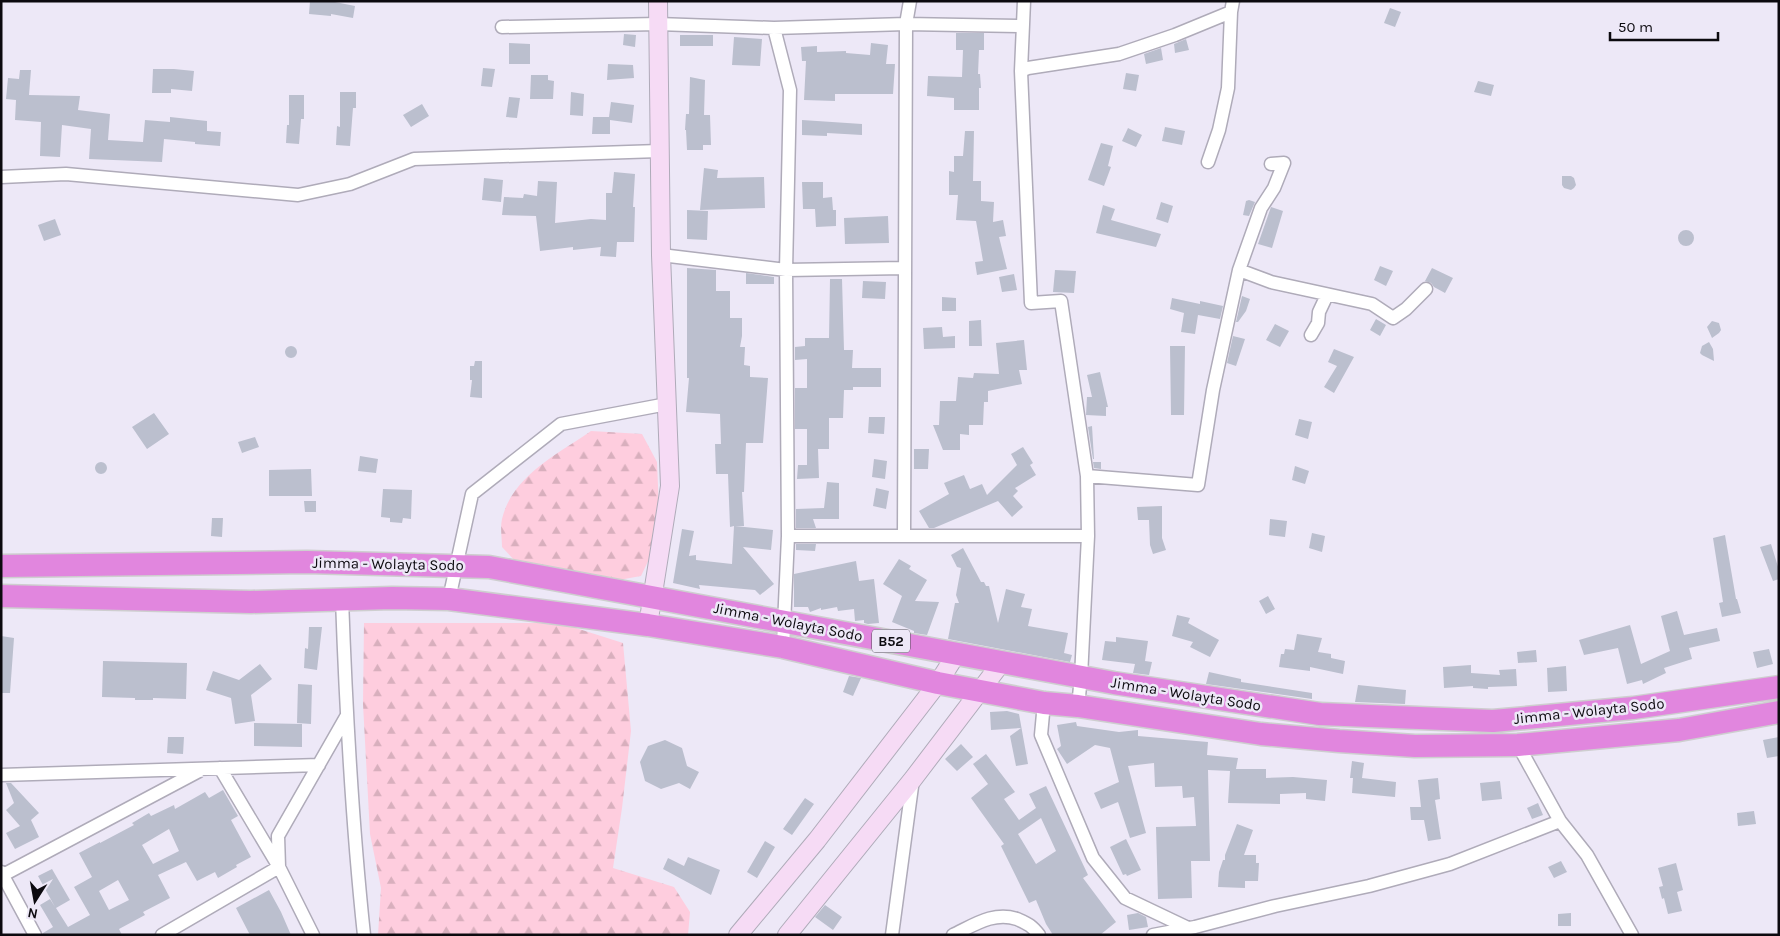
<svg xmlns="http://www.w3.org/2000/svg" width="1780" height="936" viewBox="0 0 1780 936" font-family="Karla,sans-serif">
<defs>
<pattern id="forest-firs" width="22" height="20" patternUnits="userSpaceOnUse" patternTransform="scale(1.25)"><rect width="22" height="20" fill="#fecdde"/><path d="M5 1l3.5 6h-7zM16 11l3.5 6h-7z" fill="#d8afbd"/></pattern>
</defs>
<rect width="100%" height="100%" fill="#ede8f7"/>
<path fill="url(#forest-firs)" d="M591,431l51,3 15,28 2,48 -6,41 -12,25 -28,5 -96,-18 -15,-16c0,-9 -2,-19 0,-28 10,-43 56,-65 89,-88z
M364,623h196l63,20 8,88 -9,77 -9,60 61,19 16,25 -2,23h-310l3,-47 -11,-54 -7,-130z"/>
<path fill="#bbbfce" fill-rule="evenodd" d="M310,1l25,1 20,4 -2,12 -22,-4v2l-22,-2z
M1390,8l11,4 -6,15 -11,-4z
M956,33h28v17h-5l-1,24h2l1,14h-2v22h-25v-12l-27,-2 1,-20 34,1 1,-27h-7z
M624,34l12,1 -1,12 -12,-2z
M680,35h33v11h-33z
M734,37l28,2 -2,27 -28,-1z
M1186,39l3,11 -14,3 -1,-9z
M509,43l21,1v20h-21z
M871,43l17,2 -2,19h9l-2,30h-58v7l-31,-1 2,-39h-4l-1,-14 16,-1v6l29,-1v2l24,2z
M1161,48l2,12 -17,4 -2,-10z
M608,64l25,1 1,13 -27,2z
M483,68l12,1 -3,18 -11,-1z
M153,69h21l20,2 -2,20 -21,-2v4h-19z
M20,70h11l-2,25 51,1 -2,14 32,4 -2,26 35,2 2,-22 25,2v-5l37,4v10l14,1 -1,14 -25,-2v-2l-31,-3 -2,23 -73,-3 2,-30 -29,-4 -2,32 -20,-1 1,-34 -26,-2 1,-20 -10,-1 2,-21 11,1z
M1126,73l13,2 -3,16 -13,-2z
M531,75h17v5l6,1 -1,18h-23z
M690,77l15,3 -1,35h6l1,30h-8v5h-16l-1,-20h-1l1,-16h3z
M1478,81l16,4 -3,11 -17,-4z
M340,92h16v16h-3l-3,38 -14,-1 1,-19 3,1z
M571,92l13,2 -1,22 -13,-1z
M289,95h15v24h-3l-2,25 -13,-1 1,-18h2z
M509,97l11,1 -3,20 -11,-1z
M611,102l23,3 -2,18 -22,-3v14h-18l1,-17h16z
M422,104l7,12 -18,11 -8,-12z
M802,120l60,4v11l-35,-2v3l-25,-1z
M1165,127l20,4 -3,14 -20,-4z
M1128,128l14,7 -6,12 -14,-6z
M965,131h9l-1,50h8v20l13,1 -1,20 10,-2 3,16 -7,1 8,32 -30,6 -2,-13 8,-1 -7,-40 -20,-1 2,-25h-9v-24l5,1v-16h9z
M1101,143l12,3 -5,20 3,1 -7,19 -16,-6z
M704,168l14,2 -1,8 47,-1 1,31 -65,2z
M614,172l21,2 -2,33h2l-1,35h-17l-1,15 -16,-1 1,-9 -28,3v-3l-33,4 -4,-35 -34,-1 2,-18 19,1 1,-4 13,2 1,-15 19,1 -2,41 36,-4 15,1v-27h6z
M1562,176h9l3,2 2,7 -2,3 -3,2 -7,-2 -2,-3z
M484,178l19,2 -2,22 -19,-2z
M802,182h21v16l9,-1 1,13h3v16l-20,1 -1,-18h-12z
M1249,200l6,2 -6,14 -6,-1 3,-14z
M1161,202l12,4 -5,17 -12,-4z
M1103,205l12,4 -4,11 50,14 -5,13 -60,-14z
M1271,207l12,4 -11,37 -14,-4z
M687,210l21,1 -1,29 -20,-1z
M888,216l1,27 -44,1 -1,-26z
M55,219l6,16 -17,6 -6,-16z
M1678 238a8 8 0 1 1 16 0a8 8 0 1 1-16 0Z
M1380,266l13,5 -7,15 -12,-6z
M687,268l29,2v21h14v27h12v18l-2,11h5l-1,18 6,1v11l18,1 -5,65h-17l-2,49h-2l2,34h-9l38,4 -2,20 -28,-3 31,37 -14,11 -5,-5 -56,-5 1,4 -27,-6 9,-54 12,2 -5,25 7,-1v5l36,4 2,-38 -4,1 -2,-53h-12l-1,-30h6l-1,-30 -34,-2 3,-34h-2z
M1432,268l21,10 -8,15 -11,-6 -3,-4 -6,-2z
M1055,270l21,1 -2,22 -21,-1z
M746,273l28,4v7h-28z
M1014,274l3,16 -15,2 -3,-15z
M830,279h12l2,71h9l-1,18h29v19h-28v3h-9l-1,28h-14v31h-11l1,29 -22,1 1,-14h9v-36h-12v-41h12v-29l-12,1v-13l10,-1v-8h24z
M863,281l23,1 -1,17 -23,-1z
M1242,296l8,3 -4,12 -8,11h-2z
M942,297l14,1v13h-14z
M1172,298l28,6v-3l23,5 -3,13 -22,-4 -3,19 -14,-2 3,-19 -14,-4z
M1376,319l10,6 -6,11 -10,-6z
M981,320l1,26h-13v-25z
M1712,321l7,2 2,7 -2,3 -7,5 -5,-11z
M1275,324l14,7 -9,16 -14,-7z
M942,327l1,10 12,-1v12l-31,1 -1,-21z
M1233,336l12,3 -9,27 -9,-3z
M1024,340l3,30h-8l3,14 -34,7v11h-4l-1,23h-14v10l-9,-1v16h-17l-10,-25h6l1,-24h16l2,-24 15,1 1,-5 25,1 -3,-31z
M1709,342l4,7 1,12 -12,-6 -2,-2 2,-7z
M285 352a6 6 0 1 1 12 0a6 6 0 1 1-12 0Z
M1170,346h15l-1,69h-13z
M1334,349l20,8 -20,36 -10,-6 13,-21 -9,-4z
M475,361h7v37l-12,-1 2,-17h-2v-14h4z
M1100,372l8,35h-2v9l-20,-1 1,-18h5l-5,-22z
M154,413l15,21 -22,15 -15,-22z
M869,417h16l-1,17 -16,-1z
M1299,419l13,3 -4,17 -13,-4z
M1092,426l2,33h-1l-5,-32z
M255,437l4,10 -17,6 -4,-11z
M1023,447l10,16 -3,2 6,10 -21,13 3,3 -5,5 10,11 -11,10 -14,-16 -64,27h-5l-10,-17 30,-17 -5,-11 20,-8 6,14 12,-5 5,11 30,-30 -6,-11z
M914,449h15l-1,20h-14z
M360,456l18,3 -2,14 -18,-2z
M874,459l13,2 -2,18 -13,-2z
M95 468a6 6 0 1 1 12 0a6 6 0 1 1-12 0Z
M1093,462h8v7l-7,-1z
M1295,466l14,5 -4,13 -13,-4z
M311,469l1,27h-43v-26z
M827,482l12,1v36h-26l3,9h-20v-19l28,-1z
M876,488l13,3 -3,18 -13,-3z
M383,489l29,1 -1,29 -8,-1 -1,5 -12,-1v-4l-9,-1z
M304,501h12v11h-11z
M1162,506v32l4,12 -13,4 -3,-9 -1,-25h-11l-1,-13z
M212,518h11l-1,19 -11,-1z
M1270,519l17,2 -2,16 -16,-2z
M1312,533l13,3 -3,16 -13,-4z
M1725,535l11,64h1l4,14 -19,4 -3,-14 4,-1 -10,-64z
M796,544h20l-1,7 -19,-1z
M1771,544l8,26v9l-6,2 -13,-34z
M963,548l18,34h3l2,4h3l9,37 8,-34 19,5 -4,13 11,2 -4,17 40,7 -4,20 8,2 -2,7 -122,-23 7,-36h4l-3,-8 5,-27 -4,-1 -6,-12z
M899,559l12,7 -2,3 18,11 -12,21 24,1 -12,33 -13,-2v-2l-22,-9 10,-26 -19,-12z
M856,561l3,20 15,-2 5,44 -11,1 -4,-1v-3l-9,1 -1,-12 -16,2 -1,-4 -16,3v-2l-11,4 -2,-5h-14v-33z
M1268,596l7,13 -9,5 -7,-13z
M1677,611l7,24 33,-7 3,13 -31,7 3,11 -28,9 2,5 -23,11 -1,-4 -15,4 -9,-36 -34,7 -5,-15 51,-15 11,39 29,-13 -9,-35z
M1177,615l13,3 -2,5 31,17 -9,17 -20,-10 3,-5 -21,-6z
M309,627h13l-5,43 -13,-2 1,-20 3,1z
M1297,634l25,4 -4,14 13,2v4l14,3 -2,13 -33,-7v4l-31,-4 2,-13h3l1,-5 9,1z
M1,636l13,2 -4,55h-9z
M1116,637l32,4 -3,20 7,1 -3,13 -16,-2 2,-9 -33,-4 3,-19 11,1z
M1769,649l4,15 -16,4 -4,-16z
M1536,650l1,12 -19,1 -1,-11z
M103,661l84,2 -1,36 -33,-1v2h-18v-2l-33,-1z
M260,664l12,15 -21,16 4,26 -20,3 -4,-26 -25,-8 7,-19 26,9z
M1471,665v8l29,2 -1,-5 17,-1 1,17 -29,1v2l-15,-1v-2l-29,2 -1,-21z
M1566,666l1,25 -19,1 -1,-24z
M1209,672l32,7v3l71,11v6l-106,-15z
M849,676l12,2 -8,18 -10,-4z
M298,684l14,1 -1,39 -14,-1z
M1358,685l48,5 -1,14 -50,-2z
M1007,711l12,3 9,50 -12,2 -6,-30 11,-8 -30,2 -1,-18z
M1076,722l1,4 42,6 19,-2v6l70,6 -1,13 31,3 -2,11h30v9l27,-1 34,3 -2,21 -19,-2v-6l-26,1v10l-52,-1 2,-32 -22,-1 2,91h-19l1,37 -34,1 -2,-72 40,-1 -2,-29 -11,1 -1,-12 -27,1 -1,-24 -26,3 18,67 -16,5 -12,-36 -17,7 -7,-16 25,-11 -9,-34 -15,-3 -28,19 -10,-15 4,-3 -4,-21z
M254,723l48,1v23l-48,-1z
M168,737h16l-1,17 -16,-1z
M1779,737v19l-12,2 -4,-18z
M665,740l17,8 5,18 12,6 -9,17 -11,-6 -18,6 -16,-8 -5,-19 8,-16z
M961,744l12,13 -16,14 -12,-12z
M986,754l29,38 -11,7 15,21 17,-12 -7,-14 17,-8 42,89 -5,3 33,44 -16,13h-47l-7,-11 -10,-24 -7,3 -28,-57 3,-2 -33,-46 17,-14 -15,-20zM1041,818l15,33 -20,13 -18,-30z
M1352,761l12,2 -2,15 34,4 -1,15 -43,-4 1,-15h-3z
M1438,778l2,21 -5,1 6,39 -13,2 -4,-21h-13l-1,-13h11l-3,-27z
M1500,781l2,18 -20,2 -2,-18z
M6,783h5l28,30 -8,7 8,17 -24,12 -9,-16 14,-7 -14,-16 8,-7z
M223,790l15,26 -7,4 20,37 -15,8 1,2 -19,11 -3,-6 -18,9 -11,-19 -28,13 12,23 -27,14 2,3 -26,14 3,6h-79v-2l10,-6 -13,-22 10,-6 5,8 -17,-31 14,-7 18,31 -14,8 12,19 22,-12 -16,-28 18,-10 -13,-24 21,-11v1l34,-18 -2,-2 17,-10 2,3 23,-11 1,4 30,-17 4,6zM169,829l10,22 -26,13 -11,-19zM118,880l11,20 -20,10 -10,-19z
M805,798l9,6 -22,31 -9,-6z
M1538,803l5,12 -11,4 -5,-11z
M1754,811l2,13 -18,2 -1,-13z
M1237,824l16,6 -9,25h12v8h3l-1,18h-13v7l-27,-1 1,-15 4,-12h2v-5z
M1126,839l15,31 -14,6 -1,-2 -3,1 -13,-28z
M765,841l10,6 -18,31 -10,-6z
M688,857l32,13 -9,25 -48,-26 5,-11 16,8z
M1561,861l6,11 -13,6 -6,-11z
M1676,863l7,27 -6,2 5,19 -14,3 -4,-16 -2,1 -3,-12 4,-1 -5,-18z
M269,890l12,22 10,23h-41l-14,-27z
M825,905l17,12 -9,13 -18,-13z
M1138,913l8,4 2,10 -19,3 -2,-15z
M1571,913v13h-13v-12z"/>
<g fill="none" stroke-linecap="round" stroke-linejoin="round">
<g stroke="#afabb9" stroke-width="15">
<path id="street" d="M1024,1l-3,70 10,232 30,-2 26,175 1,60 -7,141 -3,29
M502,27l156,-3 116,4 132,-4 116,2
M774,28l16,62 -4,180 2,266 -5,111
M1021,71l7,-3 91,-14 56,-19 56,-23 2,-11
M1208,162l11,-32 9,-42 3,-76
M1,177l65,-3 232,21 52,-11 64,-25 245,-8
M661,255l125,15 118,-2
M1239,270l32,12 101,22 21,14 13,-9 20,-20
M1311,335l7,-12 1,-11 8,-17
M1087,476l111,9 15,-95 26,-120 22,-62 13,-20 10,-25 -13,1
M788,536h300
M904,536l2,-512 4,-23
M342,599c4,112 10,224 22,336
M449,599l23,-105 89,-70 106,-20
M1044,703l-3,32 52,123 32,40 63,30
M1518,745l42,76 27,34 45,80
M1,775l318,-10
M1,872l34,63
M3,875l196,-104
M162,935l117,-68 -59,-99
M313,935l-34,-68 -1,-31 68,-119
M892,935l21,-156
M953,935c21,-10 41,-24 64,-16 11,5 14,6 22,16
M1153,935l42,-8 80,-21 94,-20 81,-22 110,-43"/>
</g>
<g stroke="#afabb9" stroke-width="20">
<path id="secondary" d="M648,625l22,-139 -9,-231 -3,-254
M738,935l79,-95 121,-157 19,-30
M787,935l126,-156 89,-117"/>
</g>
<g stroke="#cececf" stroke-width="25">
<path id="highway" d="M1,566l306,-4 182,5 625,116 206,31 173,7 140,-13 146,-21
M1,596l250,6 141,-4 57,1 199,26 135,22 155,36 106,20 34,3 183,28 78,7 76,5 103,-1 161,-15 100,-18"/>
</g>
<use href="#street" stroke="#fff" stroke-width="12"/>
<use href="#secondary" stroke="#f6dbf5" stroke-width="18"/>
<use href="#highway" stroke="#e186de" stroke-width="22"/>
</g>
<g text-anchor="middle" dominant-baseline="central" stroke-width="5" stroke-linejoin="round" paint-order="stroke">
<rect fill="#ede8f7" stroke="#504d55" stroke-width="1" x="872" y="629.5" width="38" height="23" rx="4"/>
<g font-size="14" font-weight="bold" fill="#0c0a0f">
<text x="891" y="641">B52</text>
</g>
<g font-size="15" fill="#0c0a0f" stroke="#ede8f7">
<text transform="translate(388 564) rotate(1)">Jimma - Wolayta Sodo</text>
<text transform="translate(788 622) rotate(11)">Jimma - Wolayta Sodo</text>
<text transform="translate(1186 694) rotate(9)">Jimma - Wolayta Sodo</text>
<text transform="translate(1589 711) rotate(-6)">Jimma - Wolayta Sodo</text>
</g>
</g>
<rect width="1780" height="936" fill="none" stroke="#0c0a0f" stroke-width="5"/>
<g transform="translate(35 901) rotate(191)" stroke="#ede8f7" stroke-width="4" paint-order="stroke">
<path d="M0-4L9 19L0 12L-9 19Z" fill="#0c0a0f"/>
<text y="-8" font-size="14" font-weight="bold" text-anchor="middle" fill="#0c0a0f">N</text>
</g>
<path d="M1610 32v8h108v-8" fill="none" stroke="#0c0a0f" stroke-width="2.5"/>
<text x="1618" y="32" font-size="15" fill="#0c0a0f" stroke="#ede8f7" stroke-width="4" paint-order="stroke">50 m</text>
</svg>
